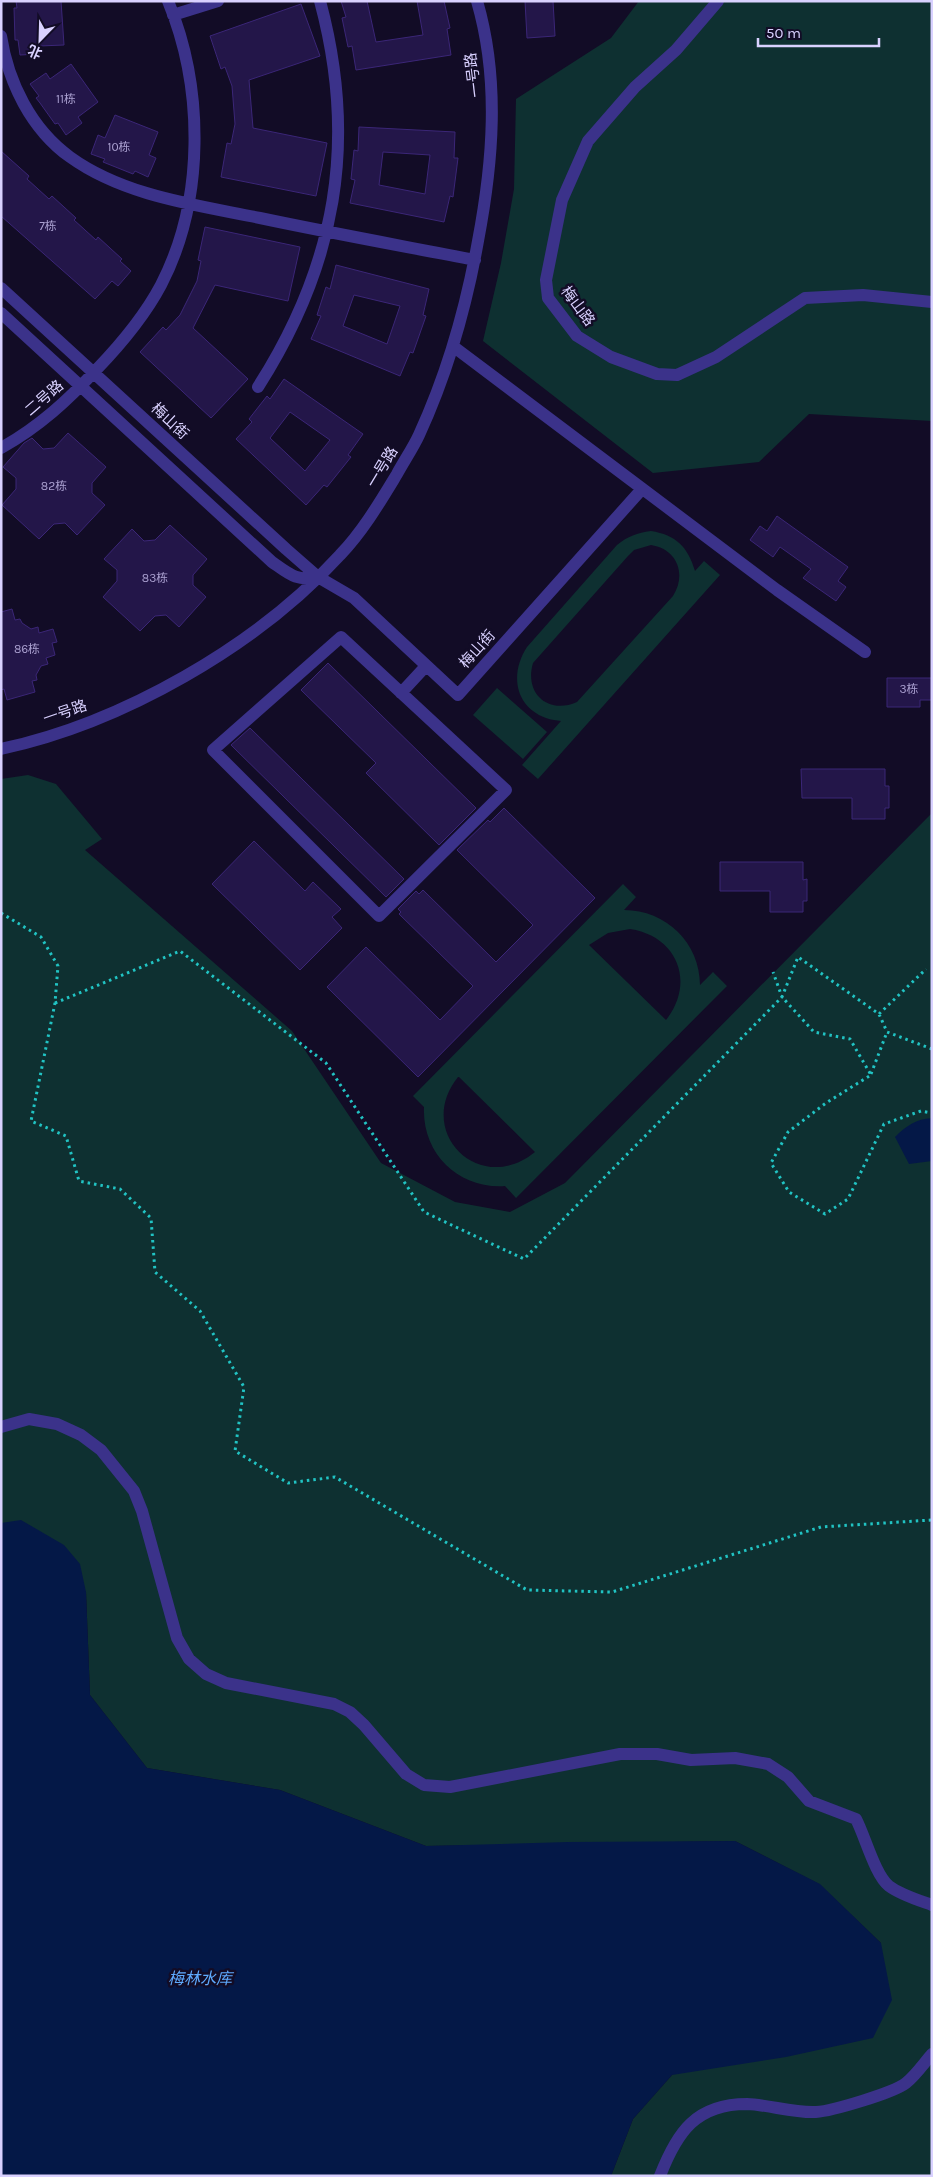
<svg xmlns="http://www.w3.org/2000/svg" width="933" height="2177" viewBox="0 0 933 2177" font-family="Karla,'Noto Sans SC',sans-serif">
<rect width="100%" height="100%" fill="#120c26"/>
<path fill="#0e3031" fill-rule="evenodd" d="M639,1h293v420l-123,-7 -50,48 -106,11 -170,-132 18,-78 13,-74 2,-90 95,-61z
M651,531c25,4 37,16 44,40l9,-10 16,14 -182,204 -16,-14 39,-44c-4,-1 -10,-1 -15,-3 -32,-12 -36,-45 -19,-71l90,-102c11,-9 20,-12 34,-14zM651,545c26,4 36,29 22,51l-96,106c-29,13 -53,-9 -44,-39l95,-107 6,-6z
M497,688l50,44 -24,27 -50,-44z
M28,775l28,9 46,55 -17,11 207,181 89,132 74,39 55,10 55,-29 367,-370v1363h-321l22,-57 39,-44 209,-132 -62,-59 -84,-43 -309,5 -146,-56 -133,-22 -57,-73 -4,-103 -85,-69v-744z
M623,884l13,13 -12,13c42,0 76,33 76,75l13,-13 14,14 -211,212 -11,-12c-46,3 -83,-32 -81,-79l-11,-11zM630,929c47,7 66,53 36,91l-77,-75 19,-12zM458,1077h1l76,75c-55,45 -121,-20 -77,-75z"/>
<path fill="#041847" d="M932,1118v43l-23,3 -14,-27c11,-11 21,-18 37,-19z
M21,1520l43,25 16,19 6,28 4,103 57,73 133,22 146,56 142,-4 167,-1 85,43 61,59 11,57 -19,38 -87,19 -114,18 -39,44 -22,57h-610v-653z"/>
<path fill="#231649" stroke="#3b2677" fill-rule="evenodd" d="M16,1h45l3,44 -25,1v8l-19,1 -2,-15h-3l-1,-32h3z
M341,1h26l9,41 47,-7 -6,-34h27l6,27 -3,1 4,26 -95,15 -4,-24 -4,1 -6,-29 4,-1z
M525,1h28l2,35 -28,2z
M301,4l19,52 -71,24 4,48 74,15 -11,53 -95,-19 6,-34 4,1 4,-20 -3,-38 -7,-19 -4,2 -11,-33z
M71,64l27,38 -20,15 4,6 -16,12 -8,-12 -3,1 -15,-21 -4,-5 3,-2 -9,-12 16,-11 4,6z
M115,115l43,17 -9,23 7,3 -8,19 -13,-6 -2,3 -30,-12 2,-3 -14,-5 7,-19 7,3z
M359,127l96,5 -1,26h4l-5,39 -3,-1 -6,26 -94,-19 5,-23 -4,-1 3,-29 4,1zM383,152l47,3 -5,39 -46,-9z
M1,151l28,25 -2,3 22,20 3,-3 24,22 -2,2 22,20 2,-3 24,22 -2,2 11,10 -13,15 -6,-5 -17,18 -94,-83z
M205,227l95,20 -12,54 -73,-16 -22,43 55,51 -37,39 -71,-66 23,-25 3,3 14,-15 17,-34 4,-20 -3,-1z
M336,265l93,24 -6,26 3,1 -13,37 -3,-1 -10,24 -89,-37 10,-23 -4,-1 9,-28 4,2zM354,295l46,11 -13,38 -44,-18z
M284,379l79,55 -15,21 3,2 -24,30 -3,-2 -18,20 -70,-66 16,-17 -3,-3 18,-23 3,3zM290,412l40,28 -25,31 -35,-33z
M68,433l38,34 -14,16v10l13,12 -28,30 -12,-12 -11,1 -15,15 -37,-34 14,-16v-11l-13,-11 21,-24 8,-5 11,11 11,-1z
M777,516l71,51 -10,14 8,6 -10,14 -33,-23 8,-9 -31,-22 -7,10 -23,-17 10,-14 7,5z
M170,525l37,34 -14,16v10l13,12 -27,30 -13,-12 -11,1 -15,15 -37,-34 14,-16v-11l-13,-11 28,-30 12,12 11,-1z
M12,609l3,11 5,-1 2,4 9,6 7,-2 1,6 14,-4 4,13 -5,1 3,12 -9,3 2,6 -7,2 -5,9 1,5 -5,1 3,11 -28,8 -3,-11 -3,1v-78z
M328,663l148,145 -37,37 -73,-72 10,-10 -75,-73z
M887,678h45v22h-12v7h-33z
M250,728l154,151 -18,18 -155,-152z
M801,769h84v17h4v22h-4v11h-33v-21h-50z
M504,808l91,90 -177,179 -91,-90 39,-40 74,73 33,-34 -74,-72 2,-2 -3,-3 18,-18 3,3 4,-4 73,72 37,-37 -76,-75 31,-30 2,2z
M254,841l51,50 8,-9 28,27 -9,8 10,11 -42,42 -88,-86z
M720,862h83v18l4,-1v22h-4v11h-33v-21h-50z"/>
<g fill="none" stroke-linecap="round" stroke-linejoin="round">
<path stroke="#21c3c3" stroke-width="3" stroke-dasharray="2.5 4" stroke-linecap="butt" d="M1,913l40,24 17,29 -3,37 -24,118 35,15 13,45 41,8 31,29 4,54 45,39 44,76 -9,64 53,32 47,-6 192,113 85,2 209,-65 111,-7
M55,1003l125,-52 146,112 98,149 100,47 258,-262 -9,-25
M879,1014l47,-45
M932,1049l-45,-17 -8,-18 -81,-57 -16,40 32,35 36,7 21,36 -45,28 -38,29 -17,31 18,29 36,22 23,-15 36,-75 37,-13 11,2
M871,1074l16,-42"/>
<path stroke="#3b328a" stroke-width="12" d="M718,1l-42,49 -41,37 -47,54 -26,59 -16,80 2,18 29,38 34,21 46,17 20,1 39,-18 89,-59 58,-3 69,7
M173,15l45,-14
M1,36c7,46 30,93 69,121 54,39 126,48 190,61 71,15 143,28 215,42
M1,288l285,261 32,28 36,21 104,97 184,-206
M1,313l271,249c17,12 25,20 46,15
M454,347l323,243 88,62
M258,387c78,-122 100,-245 62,-386
M1,448c38,-21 67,-48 96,-79 25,-26 47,-52 64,-84 44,-85 43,-197 7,-284
M341,637l165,153 -127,126 -166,-166z
M401,693l25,-27
M1,749c121,-26 256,-103 339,-194 23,-24 40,-53 57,-81 7,-13 16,-26 22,-39 28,-61 47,-127 59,-194 15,-79 22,-161 -1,-240
M1,1427l28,-8 28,5 24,11 20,15 33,41 8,20 35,127 12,21 17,15 20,9 108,21 16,8 14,13 42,49 18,11 26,2 170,-33h37l34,6 44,-2 33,6 20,13 21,24 47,18c9,17 19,56 33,67 12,9 29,14 43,19
M660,2176c17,-44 36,-72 87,-72 23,1 46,9 69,8 16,-1 77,-19 90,-29 10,-8 18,-20 26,-29"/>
</g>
<g text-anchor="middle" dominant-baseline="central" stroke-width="5" stroke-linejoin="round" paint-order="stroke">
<g font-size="12" fill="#aca2d2">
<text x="66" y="99">11栋</text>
<text x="119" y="147">10栋</text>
<text x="48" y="226">7栋</text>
<text x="54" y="486">82栋</text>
<text x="155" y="578">83栋</text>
<text x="27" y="649">86栋</text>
<text x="909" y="689">3栋</text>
</g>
<g font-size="15" fill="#d9d1ff" stroke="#120c26">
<text transform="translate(473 75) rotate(-97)">一号路</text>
<text transform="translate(578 306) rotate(53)">梅山路</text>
<text transform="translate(44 398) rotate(-41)">二号路</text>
<text transform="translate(170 421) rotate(43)">梅山街</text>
<text transform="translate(382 467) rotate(-59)">一号路</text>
<text transform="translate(477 649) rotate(-48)">梅山街</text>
<text transform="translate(65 712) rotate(-19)">一号路</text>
</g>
<g font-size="16" font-style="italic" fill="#5fabff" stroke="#120c26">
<text x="200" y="1978">梅林水库</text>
</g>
</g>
<rect width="933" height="2177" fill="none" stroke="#d9d1ff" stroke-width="5"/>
<g transform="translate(40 40) rotate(203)" stroke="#120c26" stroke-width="4" paint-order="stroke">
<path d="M0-4L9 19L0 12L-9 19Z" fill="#d9d1ff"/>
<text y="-8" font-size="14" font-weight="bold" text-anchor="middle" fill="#d9d1ff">北</text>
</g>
<path d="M758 38v8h121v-8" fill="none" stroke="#d9d1ff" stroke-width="2.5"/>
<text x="766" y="38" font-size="15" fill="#d9d1ff" stroke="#120c26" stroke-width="4" paint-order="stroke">50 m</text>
</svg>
